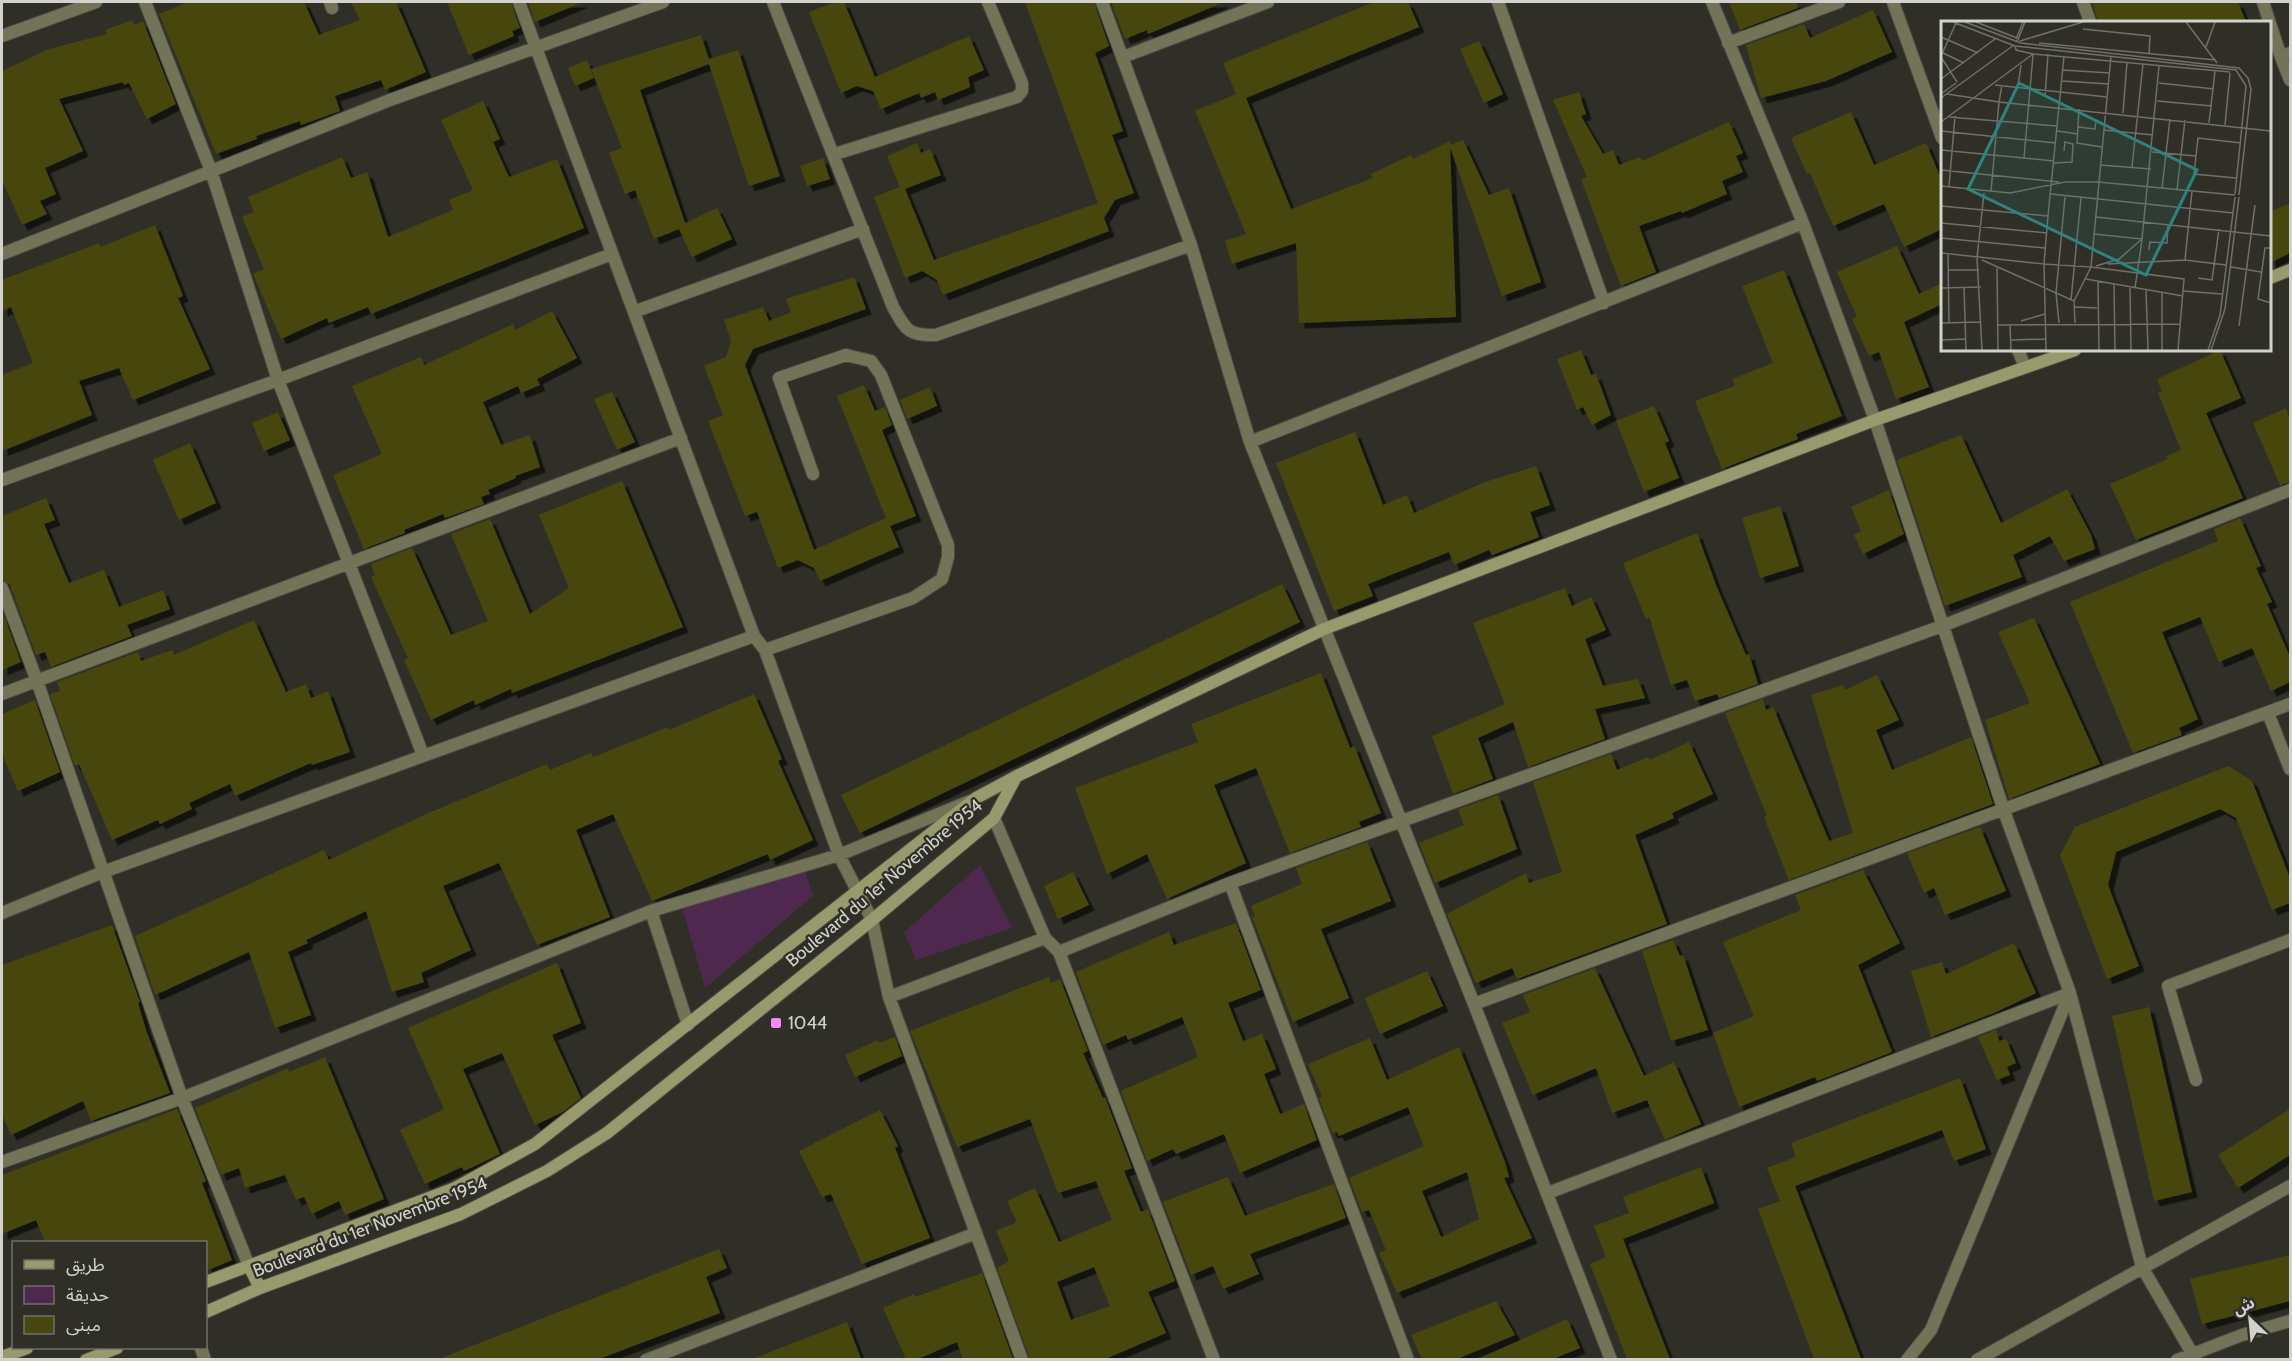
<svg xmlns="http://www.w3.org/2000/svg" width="2292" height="1361" viewBox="0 0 2292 1361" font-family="Cabin,'Noto Sans Arabic',sans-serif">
<defs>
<filter id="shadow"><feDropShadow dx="5.5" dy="5.5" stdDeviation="0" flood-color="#0009"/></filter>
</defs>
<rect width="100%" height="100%" fill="#2f2f27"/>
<path fill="#4f2850" d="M803,864l10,32 -108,92 -23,-81z
M980,865l32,63 -96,32 -12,-28z"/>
<path fill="#474711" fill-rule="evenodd" filter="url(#shadow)" d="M188,2h116l15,33 41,-15 -9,-18h45l30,70 -41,18 -4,-10 -46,16 5,15 -39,14 -1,-4 -44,15 1,3 -41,15 -57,-140z
M447,2h64l9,26 -8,3 2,5 -45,19z
M528,2h55l-48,20z
M835,2h9l31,75 94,-41 15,34 -16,7 2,10 -32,13 -3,-8 -14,6 -2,-5 -38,16 -8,-18 -16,-5 -16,7 -32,-81z
M1025,2h69l15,44 -14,7 28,78 -11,4 22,58 -19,7 -11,18 5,13 -166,64 -6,-15 -15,-9 -17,7 -31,-81 26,-10 -13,-31 30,-13 4,10 9,-4 11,26 -36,14 29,71 164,-57z
M1111,2h113l-76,32 -1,-4 -22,9z
M1374,2h34l11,25 -173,71 45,111 82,-31 -2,-4 40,-19 2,4 37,-18v4l13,-5 26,55 20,-7 32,94 -39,14 -52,-149 6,170 -157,6 -3,-80 -64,21 -7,-23 21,-7 -51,-123 41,-17 -13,-31z
M1729,2h67l2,6 -58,22z
M2092,2h146l8,20h-148z
M1873,10l19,42 -66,29 -65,17 -15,-53 58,-21 6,14z
M132,20l2,5 9,-4 33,83 -29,15 -18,-36 -5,2 -1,-3 -64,17 24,52 -38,17 11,26 -16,7 7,13 -25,11 -20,-45v-109l47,-22 58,-15 -2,-4z
M701,35l8,24 29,-9 42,126 -31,10 -40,-122 -69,26 45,133 32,-15 15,31 -40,18 -13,-28 -25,10 -19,-49 -10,4 -16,-41 13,-5 -31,-79z
M1479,41l24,53 -19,9 -24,-54z
M587,60l7,18 -19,8 -7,-18z
M1579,92l7,22 -5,2 22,38 10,-4 6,15 21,-8 2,4 87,-39 14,31 -7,3 7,16 -21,9 5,13 -45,19 -1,-2 -42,15 17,46 -35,14 -40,-107 6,-2 -34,-77z
M483,101l17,38 -7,3 16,35 48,-18 27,69 -213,86 -3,-7 -39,16 -2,-5 -46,21 -28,-65 11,-5 -22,-52 12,-5 -6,-15 94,-40 9,21 16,-6 21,65 65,-27 -4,-10 24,-10 -32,-70z
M1851,112l23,53 52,-22 16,38v48l-38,18 -20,-43 -51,22 -23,-53 -3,1 -16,-36z
M823,158l7,21 -23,7 -7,-20z
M2290,203v50l-20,10v-51z
M155,225l28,71 -5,2 32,71 -77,31 -14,-32 -40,13 13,34 -90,36v-76l31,-12 -22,-56 -9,4v-31l97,-37 1,4z
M1897,246l22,48 23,-11v21l-38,18 25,65 -33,12 -17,-47 -10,4 -17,-37 5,-2 -20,-45z
M1784,270l58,146 -46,18 2,5 -76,30 -27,-68 40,-15 -3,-7 41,-16 -31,-77z
M854,277l12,32 -113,40 -8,16 69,185 72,-32 -49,-122 27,-11 11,26 10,-4 7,18 -10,5 34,86 -26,10 9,21 -79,34 -6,-13 -16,-8 -20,8 -21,-56 -12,4 -37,-95 15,-6 -19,-49 22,-9 5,-16 -7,-21 39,-13 6,14 22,-9 -5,-13z
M552,311l25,47 -40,21 3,6 -19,8 -3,-7 -35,16 18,43 29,-10 10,32 -25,9 1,2 -28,12 2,4 -9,3 3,7 -39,14 -2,-4 -39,16 1,3 -41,16 -31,-74 49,-21 -30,-68 69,-29 3,8 89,-41 2,6z
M1581,350l10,25 5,-1 15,41 -19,10 -9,-18 -6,3 -20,-51z
M2220,350l21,48 -35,15 37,85 -107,42 -26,-56 58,-25 -2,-3 15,-6 -23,-57 4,-1 -5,-13z
M930,387l7,19 -30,13 -7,-19z
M612,392l23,50 -18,8 -23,-51z
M1654,406l15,35 -4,2 14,35 -35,14 -28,-71z
M2286,408l4,11v63l-10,3 -27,-62z
M278,412l12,28 -26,11 -12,-28z
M1355,432l28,73 24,-10 7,18 71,-31 51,-16 14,39 -20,7 9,25 -47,18 -3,-5 -35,15 -5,-13 -81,32 5,12 -39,15 -58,-148z
M1961,435l40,88 66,-34 24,46 4,14 -31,12 -14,-25 -37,19 9,22 -77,29 -48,-146z
M190,443l26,60 -37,17 -26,-60z
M622,481l61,146 -171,66 -1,-4 -36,16 -1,-5 -43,20 -27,-60 4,-2 -37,-81 4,-2 -4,-11 41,-16 39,87 37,-14 -37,-87 39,-15 40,95 39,-26 -30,-73z
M1889,490l15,44 -41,20 -9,-19 7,-4 -10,-24z
M46,498l9,22 -11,4 25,59 35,-13 15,37 44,-17 7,19 -43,16 5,11 -81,31 -6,-15 -9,3 -26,-70 -8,-5v-64z
M1780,506l19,60 -39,12 -18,-60z
M2240,518l21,48 -5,2 16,34 -5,2 23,53v25l-19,9 -19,-43 -33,14 -19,-45 -38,15 36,87 -19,9 3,7 -49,18 -63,-151 148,-61 -4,-12z
M1697,533l19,52 30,70 3,-1 9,30 -39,14 -2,-4 -22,7 -8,-21 -16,5 -22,-68 -3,2 -23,-56z
M1282,584l18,38 -440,211 -19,-38z
M1565,588l7,18 19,-9 15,33 -21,9 18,47 35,-7 7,19 -50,11 10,30 -77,28 -15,-45 -35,16 15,41 -40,15 -21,-58 73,-32 -32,-81z
M2,610l19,52 -19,8z
M2034,618l66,146 -91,35 -24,-79 45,-17 -32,-71z
M254,620l32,72 20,-8 5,14 17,-7 22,61 -38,13 -1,-2 -76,33 -5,-12 -41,19 3,6 -32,15 -2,-4 -46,20 -33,-76 -4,2 -25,-72 10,-3 -3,-9 81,-30 3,9 31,-11 2,5z
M1321,673l29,75 4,-2 27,67 -22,9 2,5 -71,26 -34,-85 -42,17 32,78 -79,36 -20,-45 -40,20 -32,-86 123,-46 -7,-18z
M1877,675l22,45 -23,10 16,40 79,-33 22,67 -204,76 -25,-63 3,-1 -42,-103 38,-14 3,11 7,-3 56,134 24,-8 -42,-138 32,-10 2,5z
M754,694l28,65 -4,2 35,79 -43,20 -2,-6 -116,47 -39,-87 -37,16 34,87 -73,28 -38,-82 -56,23 28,64 -50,23 3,9 -32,10 -26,-81 -60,29 2,3 -20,9 23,63 -36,13 -26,-76 -94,43 -20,-59 189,-86 5,10 97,-46 121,-50 3,6 41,-17 2,4 75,-30 1,3z
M35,700l25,72 -42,19 -16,-37v-40z
M1689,742l24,52 -41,19 2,5 -39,17 32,89 -150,55 -5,-11 -36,15 -29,-69 79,-41 3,10 33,-11 -29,-90 78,-28 6,16 31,-13 2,3z
M2228,766l24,15 38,97v25l-18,7 -36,-92 -16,-9 -104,43 -8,33 31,81 -32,13 -47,-124 15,-28z
M1498,795l19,54 -82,34 -16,-40 45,-18 -6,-16z
M1980,827l26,64 -61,24 -11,-27 -10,5 -17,-40z
M1367,842l24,59 -70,28 28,69 -56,24 -41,-105 3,-1 -4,-10 51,-22 -6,-16z
M1863,870l37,73 -42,22 34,87 -75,29 -2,-4 -76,30 -26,-74 41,-17 -31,-74 78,-32 -6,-15z
M1073,872l16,33 -31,14 -14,-33z
M1236,923l25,67 -33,13 15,38 19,-7 14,35 -12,5 16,40 24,-10 13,36 -77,33 -16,-39 -48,20 -3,-5 -26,12 -26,-70 77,-34 -16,-40 -54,23 -2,-5 -23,10 -27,-73 93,-40 5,13z
M112,925l28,77 -2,1 8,27 24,63 -79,28 -8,-20 -72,34 -9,-20v-150z
M1673,940l7,16 3,-1 25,75 -37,11 -29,-90z
M2014,943l22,50 -42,20 -63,24 -20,-66 31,-9 4,12z
M557,963l24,60 -29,12 29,63 -18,14 -28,13 -33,-72 -39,16 37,85 -36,17 -2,-4 -37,17 -25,-54 44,-21 -36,-81z
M1595,968l49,108 30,-14 27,62 -36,16 -18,-40 -35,13 -16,-45 -63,27 -31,-72 28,-11 -7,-17z
M1427,971l16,35 -63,28 -15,-36z
M1049,977l2,6 9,-4 28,72 -5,2 20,45 2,-1 27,71 -8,3 17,41 7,-3 27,72 -27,11 18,41 -61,26h-75l-33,-91 12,-7 -13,-30 21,-9 -10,-21 28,-13 24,54 53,-22 -16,-39 -38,12 -28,-74 -73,28 -47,-116zM1094,1267l16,39 -39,14 -14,-38z
M2149,1007l43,185 -38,9 -42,-185z
M1996,1030l3,11 7,-2 10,24 -9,4 3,8 -13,5 -19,-43z
M895,1037l7,19 -47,21 -10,-22 33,-15 1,3z
M1370,1038l17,42 72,-33 46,115 4,15 -5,1 28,60 -135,55 -18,-40 7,-3 -17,-40 -7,2 -13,-34 75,-32 -16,-39 -69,29 -2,-4 -5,1 -13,-35 3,-2 -14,-32zM1467,1172l12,47 -38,18 -19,-46z
M325,1057l59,142 -39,16 -6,-14 -27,13 -8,-17 -8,3 -11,-25 -40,13 -6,-20 -18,7 -26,-67 93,-40 1,4z
M1960,1078l26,71 -32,12 -12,-31 -147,56 66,173h-47l-56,-150 22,-8 -13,-33 29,-11 -5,-14z
M177,1109l29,72 -4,2 30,77 -26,11v-29h-161l-9,-22 -34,14v-59z
M2290,1109v46l-52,33 -20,-33z
M880,1110l18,36 -3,2 35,90 -68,26 -31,-70 -9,3 -23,-46z
M1701,1167l13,36 -91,36 47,120h-43l-37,-95 16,-7 -12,-31 35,-13 -6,-16z
M1228,1177l17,39 89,-32 12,34 -96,36 9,20 -36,15 -10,-23 -22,9 -28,-73z
M719,1249l8,19 -21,9 14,36 -121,46h-160z
M2290,1255v46l-88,23 -12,-45z
M982,1273l31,86h-50l-6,-17 -39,17h-12l-23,-51 31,-14 1,3z
M1496,1301l19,34 -58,24h-35l-11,-24z
M1567,1319l13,29 -27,11h-75z
M847,1322l14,37h-106v-1z"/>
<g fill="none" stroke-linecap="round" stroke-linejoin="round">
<g stroke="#4c4c45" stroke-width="14">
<path id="minor" d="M145,2l66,169 67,209 145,375
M330,2l2,6
M519,2l235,634 11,14 74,205 33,65 17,77 87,236
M773,2l120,305c13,23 15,29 43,28l255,-90
M1102,2l89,243 59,197 224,562 137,356
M1498,2l106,301
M1893,2l49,136
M2083,2l7,20
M2263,2l18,55 9,-4
M2,36l94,-34
M1728,43l111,-41
M1123,57l145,-55
M2281,57l9,23
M835,154l182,-57 5,-6v-8l-34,-81
M2,254l388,-154 273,-98
M636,311l227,-82
M2018,350l7,17
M1250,442l553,-219
M2,480l276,-100 334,-126
M2,588l35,93 145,417 67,168
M765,650l148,-52 29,-19 6,-22v-12l-67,-170 -10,-14 -25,-6 -67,23 34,96
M2,694l679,-256
M2268,713l22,56
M994,818l51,120
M1230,883l178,477
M651,911l37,114
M1059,952l155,408
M2070,993l72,274 54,93
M889,997l156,-59 14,14 171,-69 712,-257 348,-136
M1474,1004l816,-300
M2196,1080l-28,-94 122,-46
M2,1162l180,-64 469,-187 188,-56 131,-54
M1548,1193l522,-200 -66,-182 -129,-391 -72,-197 -91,-221
M201,1348l4,12
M646,1360l330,-127 46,127
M1907,1360l24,-30 139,-337
M1977,1360l313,-174
M2177,1360l65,-25 48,-14"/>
</g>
<g stroke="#4c4c45" stroke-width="14">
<path id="tertiary" d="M2,913l101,-41 651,-236"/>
</g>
<g stroke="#4c4c45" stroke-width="14">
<path id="secondary" d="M2270,278l20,-8
M249,1266l11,22
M206,1282l249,-94 80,-44 441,-346 41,-22 307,-147 551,-209 200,-70
M206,1312l54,-24 201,-74 86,-43 60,-38 265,-213 122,-102 22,-41
M2,1357l25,-9
M86,1360l31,-12"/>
</g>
<use href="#minor" stroke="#727357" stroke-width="12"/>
<use href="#tertiary" stroke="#727357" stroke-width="12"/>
<use href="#secondary" stroke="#98996c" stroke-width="12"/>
</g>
<rect fill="#f28af3" stroke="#2f2f27" stroke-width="2" x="770" y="1017" width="12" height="12" rx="3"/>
<g text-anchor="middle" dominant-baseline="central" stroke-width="4.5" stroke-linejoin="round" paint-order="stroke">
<g font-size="18" fill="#d2d2cd" stroke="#2f2f27">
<text transform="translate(884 883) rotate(-40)">Boulevard du 1er Novembre 1954</text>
<text transform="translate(370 1227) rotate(-21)">Boulevard du 1er Novembre 1954</text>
</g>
<g font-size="18" fill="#d2d2cd" stroke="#2f2f27" text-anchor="start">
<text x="788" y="1023">1044</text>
</g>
</g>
<g transform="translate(1941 21)">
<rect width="330" height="330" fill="#2f2f27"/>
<path fill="none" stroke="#707069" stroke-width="1.5" d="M12,1l62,24 221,24 10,16 -11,108M24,1l56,21 218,25 9,10 3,11 -12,106M35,1l41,16M245,1l31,41M142,8l67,7 -1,18M0,16l37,16M75,18l7,-17M79,20l63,-19M76,21l8,-20M98,22l177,17M74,25l1,4 17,4 197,18M265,26l9,-25M2,32l21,10M0,35l15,-33M0,36l16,25M121,49l48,3M0,58l54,-40M121,60l47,3M218,62l55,6M54,64l112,12M61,64l-3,17 272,29M77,65l3,-21M0,73l15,-11M6,73l52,8 -8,89M104,76l3,-43M0,77l73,-53M216,80l55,5M138,88l-2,34 25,4M182,92l4,-51M8,96l108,9M0,101l92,-68M268,102l6,-52M284,104l5,-52M137,106l17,2 1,-9M163,109l49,5M0,110l115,12M116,110l21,3M0,129l113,11M211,131l44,4M83,137l9,-103M113,142l18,-1 1,-18 -8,-2 -1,9M159,144l51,4M191,146l11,-103M0,149l118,12M295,157l-42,-4 4,-36 43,5M0,165l69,7 55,-11h33l137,13M8,165l6,-70M221,167l8,-69M236,169l8,-70M110,173l182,19M0,185l107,10 -4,48 -103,-11M107,195l16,-160M155,196l175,19M0,202l106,10M153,213l48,5 17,-173M0,217l104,10M330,227h-6l-7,51 13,4M208,229l1,-8 17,1 1,-19M7,232l1,70M41,239l92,41 17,-34M244,239l41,5M167,243l77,-4 7,-69M56,245l1,84M155,245l23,-7 23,-20M150,246l93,12 -6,71M290,246l30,5M7,249h31M257,257l14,2 7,-51M145,258l97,17M157,260l1,69M173,264l1,65M0,267l40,-1M23,267l2,62M189,267l1,62M194,267l7,-48M205,268l2,61M242,270l39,3M221,271v58M130,279l10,-102M133,280l1,22M134,286l22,1M80,300l24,-7M0,302l40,-1M118,302l-3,-30 9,-96M56,304l183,-1M69,304l1,25M298,305l16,-121M0,319l25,-1M70,319l34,-1M41,329l-5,-92 7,-65M105,329l-2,-86 47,3 20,-211M267,329l12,-35 15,-118M270,329l14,-41 14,-112"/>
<path fill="#2c847c" fill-opacity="0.15" stroke="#2c847c" stroke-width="3" d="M78,62l178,87 -51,105 -178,-86z"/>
<rect width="330" height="330" fill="none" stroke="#d2d2cd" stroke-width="3"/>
</g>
<rect width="2292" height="1361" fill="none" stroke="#d2d2cd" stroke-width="6"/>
<rect x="12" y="1241" width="195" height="108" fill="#2f2f27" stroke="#707069" stroke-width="1.5"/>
<rect x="24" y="1260" width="30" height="9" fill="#98996c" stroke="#707069" stroke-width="1.5"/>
<text x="66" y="1271" font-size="18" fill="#d2d2cd">طريق</text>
<rect x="24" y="1286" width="30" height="18" fill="#4f2850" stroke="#707069" stroke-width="1.5"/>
<text x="66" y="1301" font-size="18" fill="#d2d2cd">حديقة</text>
<rect x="24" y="1316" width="30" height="18" fill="#474711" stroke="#707069" stroke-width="1.5"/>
<text x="66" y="1331" font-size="18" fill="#d2d2cd">مبنى</text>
<g transform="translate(2250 1319) rotate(334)" stroke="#2f2f27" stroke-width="4.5" paint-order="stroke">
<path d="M0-4.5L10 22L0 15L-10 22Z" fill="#d2d2cd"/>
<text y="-9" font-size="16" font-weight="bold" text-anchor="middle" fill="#d2d2cd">ش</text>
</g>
</svg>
